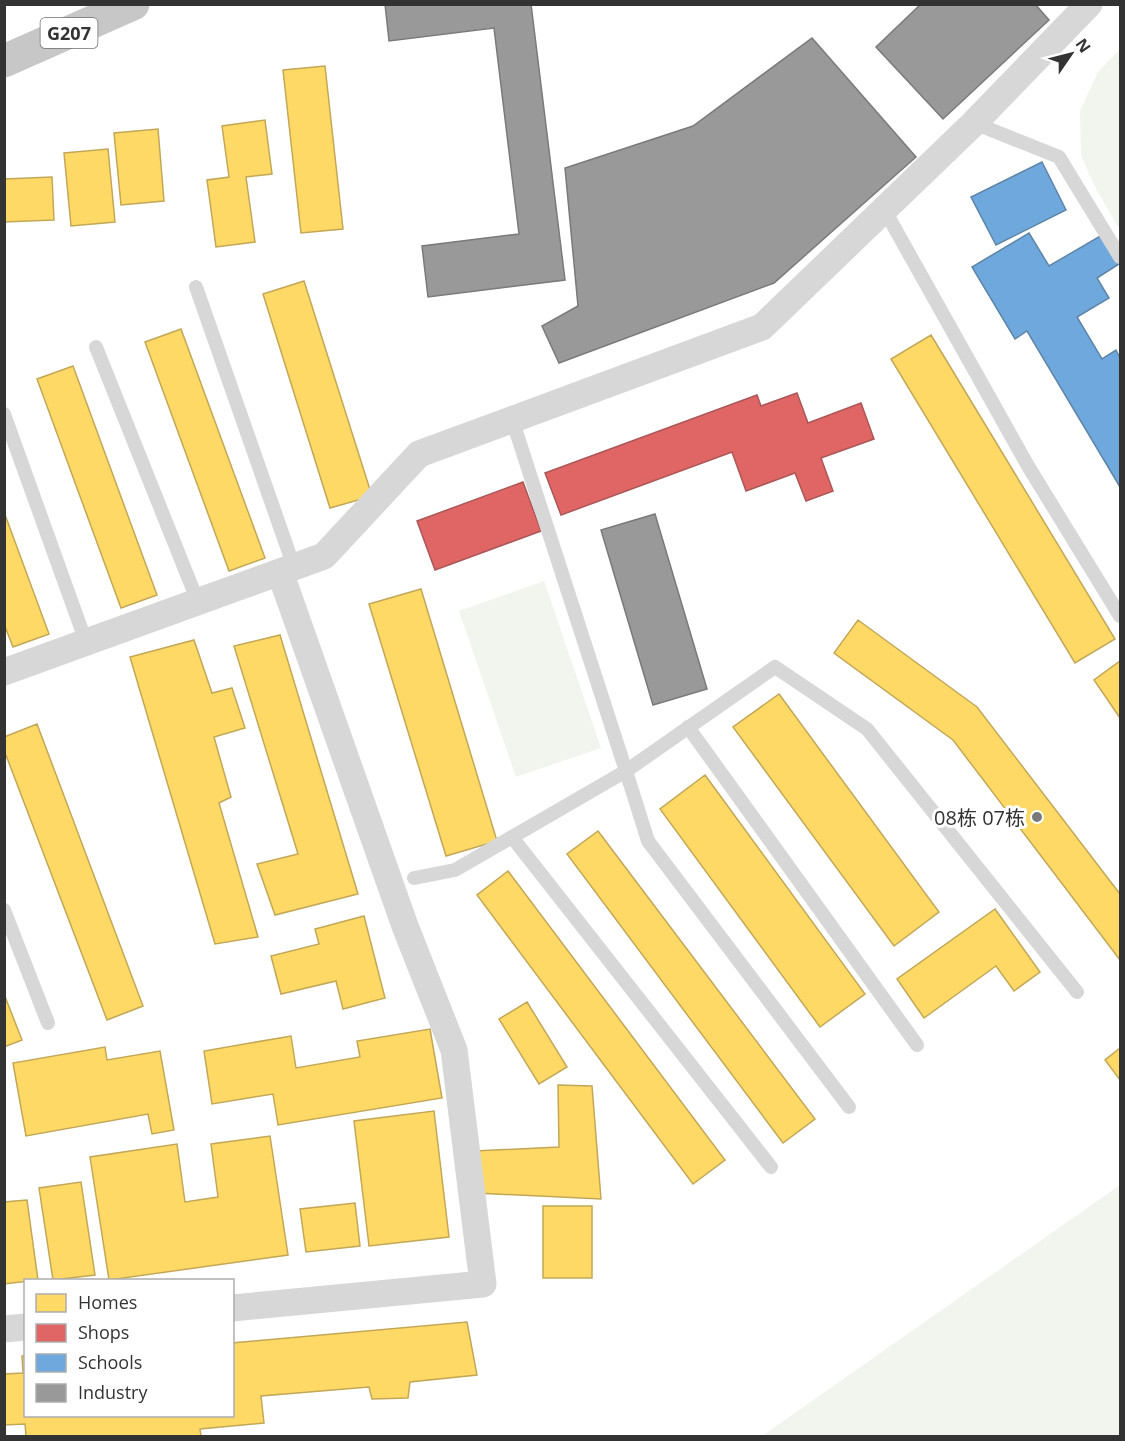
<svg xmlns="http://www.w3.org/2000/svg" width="1125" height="1441" viewBox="0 0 1125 1441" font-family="'Open Sans','Noto Sans SC',sans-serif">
<rect width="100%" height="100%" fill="#fff"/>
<path fill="#f1f5ed" d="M1120,49v181l-26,-45 -13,-30 -1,-44 18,-39z
M544,581l57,167 -85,29 -57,-166z
M1120,1185v250l-358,1z"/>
<path fill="#ffd966" stroke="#c2a757" stroke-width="1.5" d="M325,66l18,163 -42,4 -18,-163z
M265,120l7,54 -26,3 9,65 -39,5 -9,-67 22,-3 -7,-51z
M158,129l6,72 -43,4 -7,-72z
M108,149l7,73 -44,4 -7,-73z
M52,177l2,43 -50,2v-43z
M304,281l68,215 -42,12 -67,-214z
M181,329l84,229 -36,13 -84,-229z
M931,335l184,304 -40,24 -184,-304z
M73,366l84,229 -36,13 -84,-229z
M4,512l45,122 -36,13 -9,-23z
M421,589l76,252 -51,15 -77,-252z
M858,620l119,87 143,187v66l-167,-220 -119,-87z
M280,635l78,259 -83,21 -18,-51 41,-10 -64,-208z
M194,640l18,53 20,-5 13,40 -31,9 17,60 -12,6 39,134 -43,7 -85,-287z
M1120,661v57l-26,-38z
M779,694l160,218 -45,34 -161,-219z
M37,724l106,282 -36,14 -103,-270v-13z
M705,775l160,219 -45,33 -160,-218z
M598,831l217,288 -32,24 -216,-289z
M508,871l217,289 -32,24 -216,-289z
M995,909l45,63 -26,19 -18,-25 -72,52 -27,-39z
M364,916l21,82 -42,11 -7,-28 -55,13 -10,-38 48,-12 -4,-15z
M4,994l18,46 -18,7z
M527,1002l40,65 -28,17 -40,-65z
M430,1029l12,69 -164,27 -5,-31 -61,10 -8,-53 87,-15 5,32 64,-11 -3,-16z
M105,1047l2,13 53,-9 14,79 -22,4 -4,-20 -122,22 -13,-73z
M1120,1048v32l-15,-20z
M558,1085l34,1 9,113 -126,-6 -1,-42 85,-4z
M434,1111l15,126 -80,9 -15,-125z
M270,1136l18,119 -179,25 -19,-123 87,-13 8,58 33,-5 -7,-53z
M81,1182l14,93 -42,5 -14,-92z
M27,1200l11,80 -34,4v-82z
M355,1203l5,43 -54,6 -6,-43z
M543,1206h49v72h-49z
M467,1322l10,53 -67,7 -2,16 -36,1 -3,-12 -108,9 3,27 -64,6 1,7h-175l-1,-12 -21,1v-51l19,-1 -1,-17h4v60h206v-73z"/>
<path fill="#e06666" stroke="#ac5757" stroke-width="1.5" d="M797,393l11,30 53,-20 13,36 -53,19 12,33 -27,10 -11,-28 -49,18 -14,-39 -171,63 -16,-42 212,-78 4,11z
M523,482l18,49 -106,39 -18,-49z"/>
<path fill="#6fa8dc" stroke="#5d85a9" stroke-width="1.5" d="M1042,162l24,48 -70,35 -25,-48z
M1029,233l20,33 53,-31 17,29 -22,14 12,20 -32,19 25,42 14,-9 4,8v129l-93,-156 -12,8 -43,-72z"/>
<path fill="#999" stroke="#7a7a7a" stroke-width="1.5" d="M385,4h146l34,276 -137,17 -6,-51 97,-12 -25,-206 -105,13z
M921,4h114l14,16 -106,99 -67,-72z
M812,38l104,119 -142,126 -215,80 -17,-37 36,-20 -13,-138 128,-42z
M655,514l52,175 -54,16 -52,-175z"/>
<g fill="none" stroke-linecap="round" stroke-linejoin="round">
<path stroke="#d7d7d7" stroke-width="14" d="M974,123l85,34 61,100
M884,209l144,257 92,150
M196,287l98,280
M96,347l102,255
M4,414l82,228
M512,419l114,352 149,-104 92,62 210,263
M688,727l229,318
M512,837l259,330
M414,878l41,-8 171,-99 22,70 201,266
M4,910l44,113"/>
<path stroke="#d7d7d7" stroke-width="27" d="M4,672l320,-116 95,-102 343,-127 212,-204 115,-119
M232,1308l251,-24 -29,-234 -49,-124 -125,-354
M4,1329l22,-2"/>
<path stroke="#c7c7c7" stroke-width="33" d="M4,61l129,-57"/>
</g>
<circle fill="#7a7a7a" stroke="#fff" stroke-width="2" cx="1037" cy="817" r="6"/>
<g text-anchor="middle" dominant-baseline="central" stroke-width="6" stroke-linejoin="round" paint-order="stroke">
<rect fill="#fff" stroke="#707070" stroke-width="1.5" x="40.5" y="18" width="57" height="30" rx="4.5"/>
<g font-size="18" font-weight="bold" fill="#333">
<text x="69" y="33">G207</text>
</g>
<g font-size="20" fill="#333" stroke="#fff" text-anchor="end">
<text x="1025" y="817">08栋 07栋</text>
</g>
</g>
<rect width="1125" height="1441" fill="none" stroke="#333333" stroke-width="12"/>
<rect x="24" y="1279" width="210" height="138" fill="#ffffff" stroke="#adadad" stroke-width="1.5"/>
<rect x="36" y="1294" width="30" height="18" fill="#ffd966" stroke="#adadad" stroke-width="1.5"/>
<text x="78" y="1309" font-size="18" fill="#333333">Homes</text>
<rect x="36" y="1324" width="30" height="18" fill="#e06666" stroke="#adadad" stroke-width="1.5"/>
<text x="78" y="1339" font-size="18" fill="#333333">Shops</text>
<rect x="36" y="1354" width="30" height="18" fill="#6fa8dc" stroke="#adadad" stroke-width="1.5"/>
<text x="78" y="1369" font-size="18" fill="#333333">Schools</text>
<rect x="36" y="1384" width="30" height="18" fill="#999999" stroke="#adadad" stroke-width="1.5"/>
<text x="78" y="1399" font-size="18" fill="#333333">Industry</text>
<g transform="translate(1071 54) rotate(55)" stroke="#ffffff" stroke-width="4.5" paint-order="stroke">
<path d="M0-4.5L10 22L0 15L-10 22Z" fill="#333333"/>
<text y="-9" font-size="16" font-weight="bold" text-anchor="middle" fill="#333333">N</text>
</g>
</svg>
